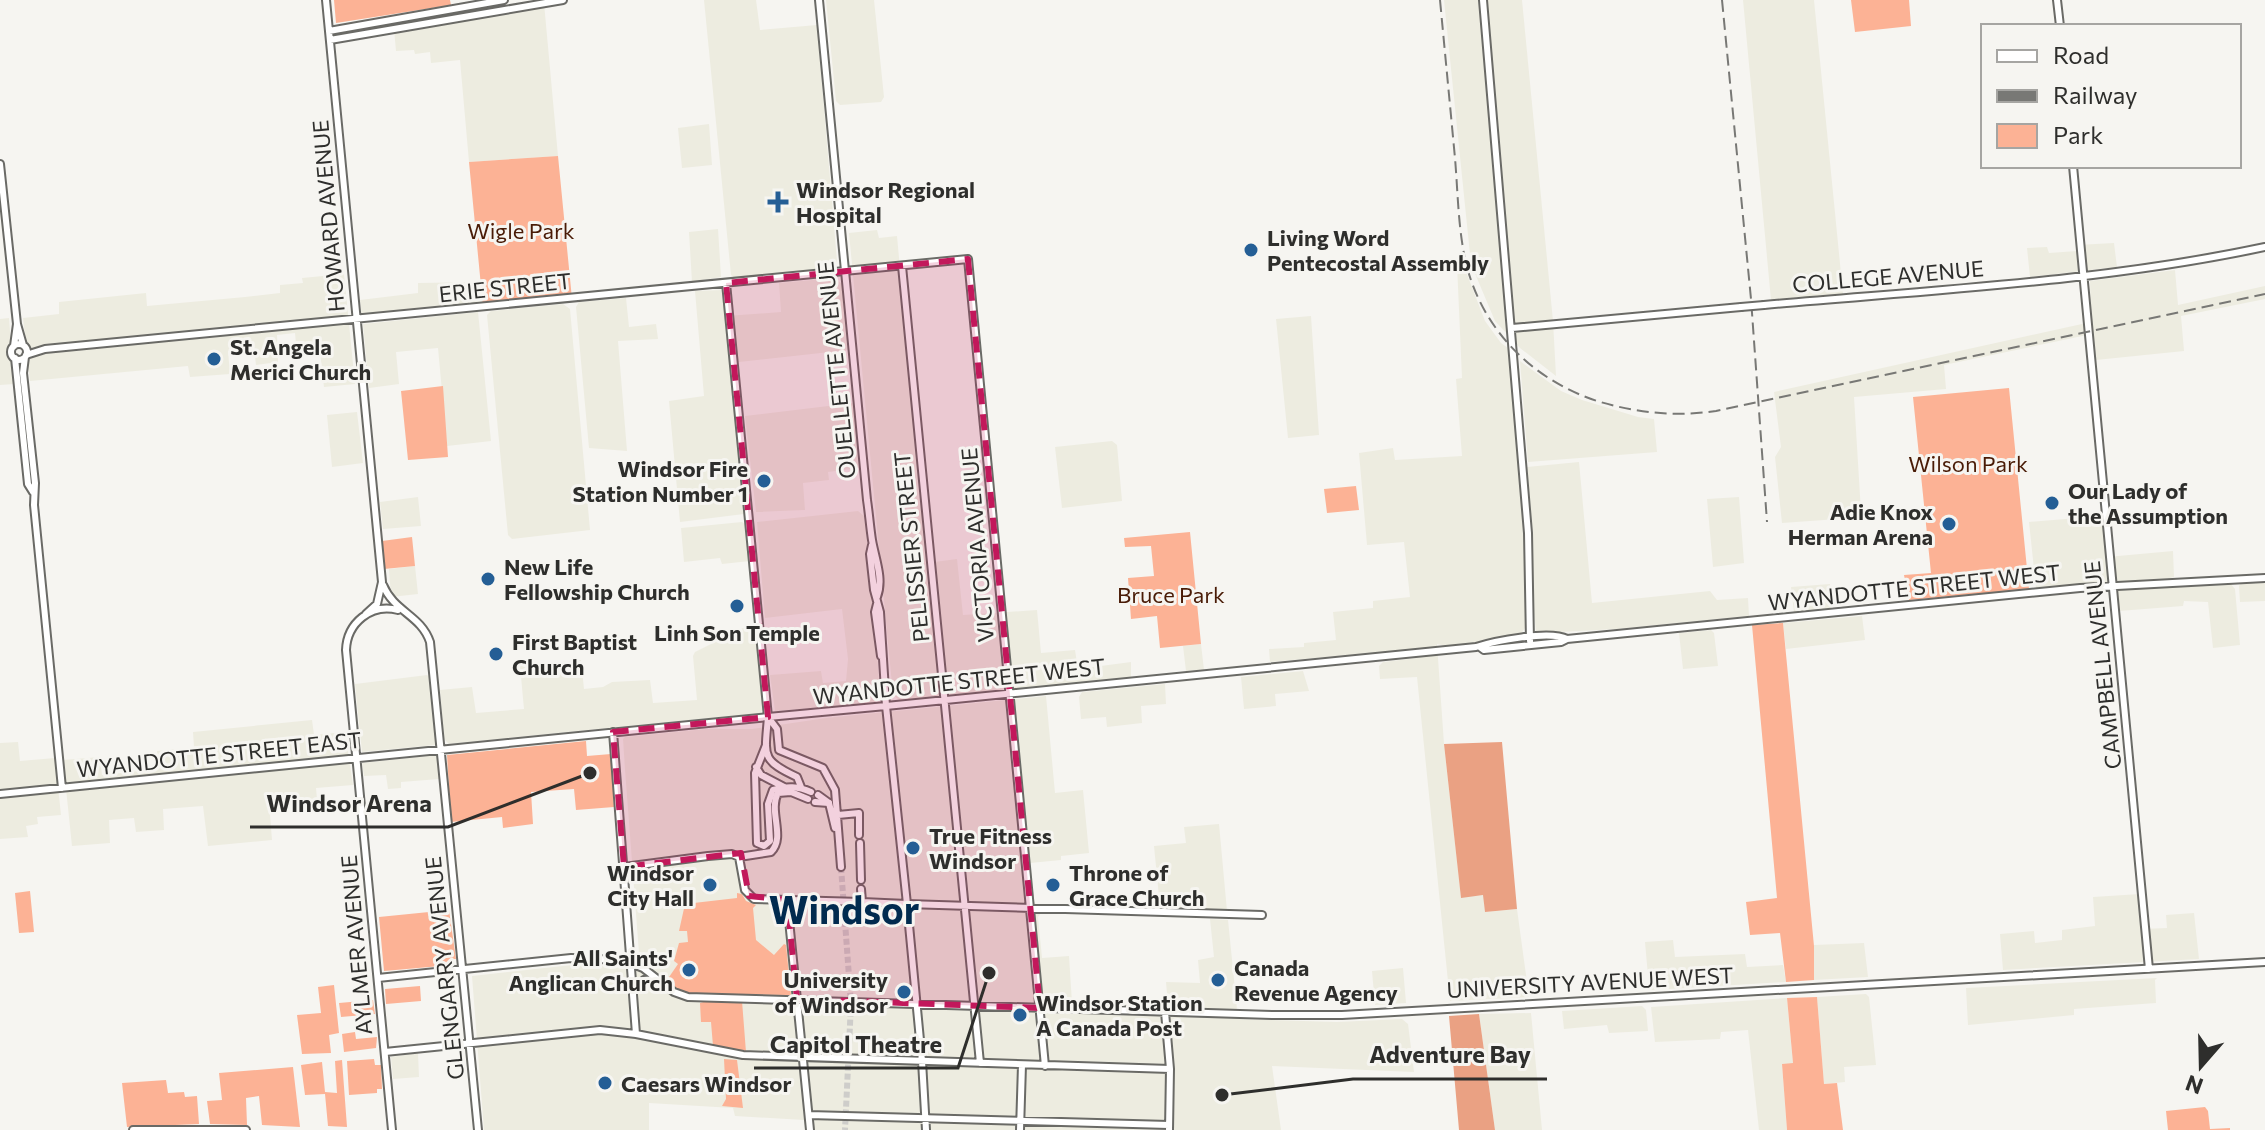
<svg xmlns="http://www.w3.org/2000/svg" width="2265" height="1130" viewBox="0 0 2265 1130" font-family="Commissioner,sans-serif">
<rect width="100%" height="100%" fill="#f6f5f1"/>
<path fill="#edece0" d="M704,0h52l4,30 57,-5 20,236 -4,6 -98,11 -4,-3z
M826,0h48l10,97 -3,5 -41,3 -4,-4z
M1444,0h78l31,321 3,55 -36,-28 -25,-27 -24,-57z
M1743,0h71l29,294 -72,6z
M544,3l14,153 -89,6 -9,-102 -29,3 -1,-11 -15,2 -1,-4 -18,1 -2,-22z
M709,124l3,41 -30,3 -4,-40z
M718,229l3,48 -29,5 -3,-50z
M877,230l2,8 18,-2 30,327 30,-4 6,56 74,-5 4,43 34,-3 3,19 53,-7v15l-232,23 -6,-5 -44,-462z
M2114,243l3,24 -87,10 -3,-29 20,-1 2,6 28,-2v-6z
M1457,264h6l22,57 16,22 7,5 17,193v87l-5,7 -36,7 -37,4 -10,-2 7,100 17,153 23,-2 1,17 32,-3 12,88 -79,4 -33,-324 -37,2 -1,-13 4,-4 34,-4 -1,-9 -146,13 -1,-13 35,-2v-4l32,-3 -3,-28 40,-4v-7l37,-4 -6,-55 -37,3 -8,-92 34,-5 2,12 67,-4 -6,-77 6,-1z
M2175,270l3,35 87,-19v13l-84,17 3,35 -88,9 -4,-26 -148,31 2,24 -92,8 7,115 -22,1 -1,6 -56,4 -7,-66 6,-10 -7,-55 317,-70 -1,-41z
M344,274l11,110 -31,3 -4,-35 -17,1 -1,-9h-6l-1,-11 -18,2 1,27 -22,3 -2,-17 -26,3 2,23 -40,3 -2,-11 -158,15 -7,-63 36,-4v-12l87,-9 1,13 98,-9 35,-4v-8l23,-2 -1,-5z
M835,278l7,6 6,66 -118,13 14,151 -64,8 -11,-121 35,-5 -9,-105 27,-1 4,26 55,-4 -2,-29z
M481,282l2,25 -121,13 -2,-20 58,-7v-10z
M626,298l3,29 27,-3 2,15 -40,2 9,110 -38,-3 -13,-141 3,-5z
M563,304l7,5 20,221 -78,9 -4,-4 -21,-220 4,-4z
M478,312l13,129 -44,5 -9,-98 -42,4 3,32 -30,4 -6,-64z
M1311,316l8,119 -31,3 -12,-119z
M9,318l5,66 -14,1v-66z
M1520,361l41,30 21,9 56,17 16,2 3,33 -129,10z
M853,403l7,65 -32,4 1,8 -26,3 2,27 -49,2 -11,-96z
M357,412l6,51 -31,4 -5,-52z
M1112,441l5,4 5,56 -60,7 -7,-61z
M1579,462l13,141 118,-12 7,9 31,-2 1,18 -132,13 -77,4 -4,-1 -4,-39 1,-57 -6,-69z
M418,497l3,29 -38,3 -3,-27z
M1739,497l5,66 -31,4 -6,-68z
M858,511l6,5 9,73 7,108 -6,6 -99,8 -5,-36 51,-4 2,12 23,-2 2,-22 -6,-50 -77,9 -8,-96z
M2102,516l5,41 66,-6 1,26 -14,4 -4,-2 -120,9 -7,-66z
M742,522l4,3 4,36 -28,3 -2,-6 -36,4 -3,-34z
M415,566l3,28 -27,3 -2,-28z
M2243,581l22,1v19l-25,1 -1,-16z
M2220,582l10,1 5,6 5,56 -27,3 -5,-46 -24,-1 -1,5 -64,5 -2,-21z
M1830,584l2,24 -38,4 -3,-25z
M1862,616l3,24 -79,9 -3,-26z
M749,625l6,2 9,82 -4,4 -311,31 -5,-5 -4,-49 32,-3 4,26 48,-4 -4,-43 61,-6 3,29 19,-2 9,-5 38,-2 3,23 44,-3 -4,-44 2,-4z
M1711,630l3,3 4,33 -35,3 -4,-36z
M1201,644l3,26 -18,1 -3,-25z
M1303,671l6,20 -34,3 1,12 -32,3 -3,-32z
M427,675l5,4 6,63 -3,3 -73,7 -7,-68z
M1165,684l1,20 -25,2 1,17 -35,4 -1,-10 -25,2 -2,-22 3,-5z
M1046,696l9,97 28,-3 6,63 -28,3v4l-31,3 4,38 7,12 -3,4 4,41 27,-2 3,47 96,2 -2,-23 34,1 -2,-23 16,-3 -4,-38 18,1 10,99 99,3 65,-3 6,5 6,48 -142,-6 9,64h-475l-2,-10 -69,-4 -2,-8 -84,-5v27h-165l-12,-154 100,-11 48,1 19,-13 -14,-183 -2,-31 2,-2 81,-8h46l74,-11z
M312,720l2,15 31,-3 8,53 -37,3 1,11 -48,3 3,38 -64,6 -5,-40 -40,3 1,21 -28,2 -2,-14 -25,2 1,23 -38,3 -9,-86 37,-3 2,18 56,-6 -1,-18 37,-4 -1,-15z
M18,742l2,19 35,-3 6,57 -24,2 1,7 -12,2 2,11 -28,2v-96z
M437,755l2,24 -38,3v6l-13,1 -2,-14 -22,1 -2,-13z
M1219,824l8,87 -67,-4 -6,-61 32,-3 -2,-16z
M2140,894l3,35 24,-1 -1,-13 28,-2 5,46 -196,11 -3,-36 34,-3 1,12 27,-3v-10l33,-4 -2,-29z
M1673,940l2,17 70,-3 2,13 36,-2 3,17 -134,8 -3,-3 -4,-45z
M1864,943l4,34 -54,3v-35z
M1403,968l3,35 -31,2 -3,-34z
M2157,978l-2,2 1,23 -82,6v6l-106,10 -2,-37z
M1866,994l3,3 7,68 -32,2 1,15 -21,2 -7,-87z
M1787,998l6,65 -11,2 5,65h-28l-11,-100 -27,2 -1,7 -65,3 -4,-35z
M1642,1006l4,4 2,21 -39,2 -2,-8 -43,4 -2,-18z
M1531,1013l11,117h-47l-16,-116z
M418,1053l1,24 -26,2 -2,-22z"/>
<path fill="#fcb295" d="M334,0h116l1,5 -115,18z
M1851,0h58l2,26 -56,6z
M558,156l14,143 -89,8 -14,-145z
M443,386l5,71 -40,3 -7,-69z
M2009,388l20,201 -120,11 -5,-25 27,-2 -18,-176z
M1356,486l3,24 -32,3 -3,-24z
M1190,532l11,112 -41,4 -3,-32 -26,3 -3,-41 26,-2 -3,-30 -26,1 -1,-9z
M412,537l3,29 -31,3 -2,-28z
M1783,623l31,323v34l-28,2 -6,-49 -30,2 -4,-33 31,-4 -25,-273z
M586,741l1,15 24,-2 3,53 -38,3 -2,-21 -43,3 2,32 -30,4 -1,-11 -51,5 -4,-67z
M30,891l4,41 -15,1 -4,-40z
M737,893l5,1 4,7 10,4 -3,3 3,32 18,15 10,-11 2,1 5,50 -104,-1 -5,-1 -15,-13 11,-16 -4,-3 5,-18 9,-1 -1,-11h-8l6,-27 52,-6z
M449,910l7,49h-3l-1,6 -68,6 -5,-54z
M334,985l5,48 -10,2 2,18 -29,1 -5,-39 24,-2 -3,-26z
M420,986l1,15 -35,3 -1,-15z
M1817,997l7,87 13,-1 6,47h-56l-5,-66 11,-1 -6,-65z
M373,1000l2,14 -34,3 -2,-14z
M710,1000l32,1 4,51 -33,-6 -2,-24h-10l-1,-19z
M355,1032l1,7 21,-2 -1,11 -32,4 -2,-18z
M374,1059l1,6h6l1,24h-5v4l-28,2 -2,-34z
M724,1059l13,1 6,48 -21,-2 4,-7z
M342,1060l5,67 -19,-1 -3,-32 -20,1 -4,-30 21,-3 3,30 12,1 -2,-32z
M293,1067l7,60 -38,-2 -3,-29 -13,2 1,27 -37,-1 -3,-23 15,-1 -3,-27z
M166,1080l2,13 16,-1 1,5 12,-1 2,28 -72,3 -5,-44z
M2205,1107l3,4 2,18 20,-1v2h-62l-2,-19z"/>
<path fill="#eaa183" d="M1502,742l15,167 -32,3 -2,-17 -22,3 -17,-154z
M1479,1014l16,116h-36l-10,-114z"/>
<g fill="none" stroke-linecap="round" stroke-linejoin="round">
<path stroke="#cecdca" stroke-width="6" stroke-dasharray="6 3" stroke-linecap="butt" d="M841,867l10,137 -6,126"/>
<g stroke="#6a6a66" stroke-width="10">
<path id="secondary" d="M326,0l56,582 -5,22 -11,10
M1483,0l45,533 2,108
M2057,0l3,26
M329,31l175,-31
M330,40l233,-40
M0,164l17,160 -3,22
M2073,166l76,803
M902,266l78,797
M1764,305c167,-15 336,-23 501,-58
M17,324l6,21
M1512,328l229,-21
M11 352a8 8 0 1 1 16 0a8 8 0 1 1-16 0Z
M26,355l19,-6 923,-90 77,807
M25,357l-2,16 12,110 -1,22 28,283
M15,358l13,126 5,8
M383,585c11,27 38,30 47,57l48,488
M1480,647l4,3 77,-8 6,-3 513,-51 185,-10
M886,706l590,-59c18,-6 74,-17 91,-8
M613,732l23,302
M0,794l768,-77 -42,-434
M815,802l14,1
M739,857l6,33 9,9 108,3
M624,867l84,-11 24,-2 7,3 32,-5c15,-15 -3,-41 7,-59l13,-1 17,7
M787,900l23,230
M378,978l193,-20 52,2 20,8 31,24 14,5 584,18h70l923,-53
M633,989l11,-9 13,-1
M1165,1012l5,57 -1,61
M385,1052l215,-22 36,4 107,21 427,14
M809,1115l360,10
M133,1130h113
M392,1130l-46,-480c1,-27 25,-47 52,-40
M926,1130l-4,-69 -15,-157 355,11
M1020,1130l2,-65"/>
</g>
<g stroke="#6a6a66" stroke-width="10">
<path id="primary" d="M819,0l48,500c2,13 3,27 5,40 3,18 12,39 5,57
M877,604l-2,8 6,44
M768,717l9,12 2,21 44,18 12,22 6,77
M768,717l118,-11
M768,717c-3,38 -8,43 29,60l4,10
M766,745l-11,28 2,70 7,3 6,-5 -2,-37 5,-14c14,-4 25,-4 38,2
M756,767l5,8 23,12
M818,795l11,8 6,25
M838,815l21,-2v22
M860,843l1,37
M861,889l1,13 45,2 -21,-198 -6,-94 -6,-22 -4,-36 2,-9"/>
</g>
<use href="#secondary" stroke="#fff" stroke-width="6"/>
<use href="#primary" stroke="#fff" stroke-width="6"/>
<path stroke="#787875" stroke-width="2" stroke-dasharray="12 6" stroke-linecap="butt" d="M1440,0c5,53 10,105 15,158 3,35 3,74 12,109 17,64 66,113 130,134 40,12 78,16 119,10l549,-117
M1722,0l29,299 16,223"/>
<g stroke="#6a6a66" stroke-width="10" stroke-linecap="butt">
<path id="secondary-bridge" d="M1741,307l23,-2"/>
</g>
<use href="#secondary-bridge" stroke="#fff" stroke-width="6"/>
</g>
<path fill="#c2185b" fill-opacity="0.2" stroke="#c2185b" stroke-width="6" stroke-dasharray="16 10" stroke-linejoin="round" d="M968,259l72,749 -243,-9 -10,-99 -38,-4 -8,-43 -117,14 -11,-135 155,-15 -42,-434z"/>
<g fill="#245e95" stroke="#f6f5f1" stroke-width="3">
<path d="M774 190h8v8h8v8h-8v8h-8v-8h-8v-8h8z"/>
<circle cx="1251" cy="250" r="8"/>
<circle cx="214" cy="359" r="8"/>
<circle cx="764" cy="481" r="8"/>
<circle cx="2052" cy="503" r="8"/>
<circle cx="1949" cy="524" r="8"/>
<circle cx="488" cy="579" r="8"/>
<circle cx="737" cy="606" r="8"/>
<circle cx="496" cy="654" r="8"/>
<circle cx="913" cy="848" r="8"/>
<circle cx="710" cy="885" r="8"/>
<circle cx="1053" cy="885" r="8"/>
<circle cx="689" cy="970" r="8"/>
<circle cx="1218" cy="980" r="8"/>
<circle cx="904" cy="992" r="8"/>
<circle cx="1020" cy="1015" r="8"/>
<circle cx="605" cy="1083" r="8"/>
</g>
<g text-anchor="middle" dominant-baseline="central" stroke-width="6" stroke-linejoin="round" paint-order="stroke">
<g font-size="22" font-weight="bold" fill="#2e2e2c" stroke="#f6f5f1" text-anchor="start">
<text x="796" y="189">Windsor Regional<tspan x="796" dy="25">Hospital</tspan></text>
<text x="1267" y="237">Living Word<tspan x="1267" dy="25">Pentecostal Assembly</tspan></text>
<text x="230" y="346">St. Angela<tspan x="230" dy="25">Merici Church</tspan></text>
<text x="748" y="468" text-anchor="end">Windsor Fire<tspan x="748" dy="25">Station Number 1</tspan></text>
<text x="2068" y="490">Our Lady of<tspan x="2068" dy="25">the Assumption</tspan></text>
<text x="1933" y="511" text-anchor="end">Adie Knox<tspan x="1933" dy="25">Herman Arena</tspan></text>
<text x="504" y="566">New Life<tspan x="504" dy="25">Fellowship Church</tspan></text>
<text x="737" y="632" text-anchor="middle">Linh Son Temple</text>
<text x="512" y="641">First Baptist<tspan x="512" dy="25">Church</tspan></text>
<text x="929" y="835">True Fitness<tspan x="929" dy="25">Windsor</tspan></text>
<text x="694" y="872" text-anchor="end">Windsor<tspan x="694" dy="25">City Hall</tspan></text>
<text x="1069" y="872">Throne of<tspan x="1069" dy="25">Grace Church</tspan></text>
<text x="673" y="957" text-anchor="end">All Saints'<tspan x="673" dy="25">Anglican Church</tspan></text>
<text x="1234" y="967">Canada<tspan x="1234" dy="25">Revenue Agency</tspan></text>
<text x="888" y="979" text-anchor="end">University<tspan x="888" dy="25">of Windsor</tspan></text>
<text x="1036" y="1002">Windsor Station<tspan x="1036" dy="25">A Canada Post</tspan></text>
<text x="621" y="1083">Caesars Windsor</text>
</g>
<g font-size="22" fill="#2e2e2c" stroke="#f6f5f1">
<text transform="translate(328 216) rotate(-95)">HOWARD AVENUE</text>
<text transform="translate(1888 276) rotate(-5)">COLLEGE AVENUE</text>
<text transform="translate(505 287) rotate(-6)">ERIE STREET</text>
<text transform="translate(836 370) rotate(-96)">OUELLETTE AVENUE</text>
<text transform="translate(977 545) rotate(-95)">VICTORIA AVENUE</text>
<text transform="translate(911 547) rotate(-96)">PELISSIER STREET</text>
<text transform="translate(1914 587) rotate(-6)">WYANDOTTE STREET WEST</text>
<text transform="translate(2102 665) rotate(-96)">CAMPBELL AVENUE</text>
<text transform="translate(959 681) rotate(-6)">WYANDOTTE STREET WEST</text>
<text transform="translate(219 754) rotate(-6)">WYANDOTTE STREET EAST</text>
<text transform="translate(356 945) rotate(-95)">AYLMER AVENUE</text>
<text transform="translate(444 968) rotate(-96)">GLENGARRY AVENUE</text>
<text transform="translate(1590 982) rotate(-3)">UNIVERSITY AVENUE WEST</text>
</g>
<g font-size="22" fill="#491b06" stroke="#f6f5f1">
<text x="521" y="230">Wigle Park</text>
<text x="1968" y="463">Wilson Park</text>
<text x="1171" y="594">Bruce Park</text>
</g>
<g font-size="38" font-weight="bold" fill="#012b4f" stroke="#f6f5f1">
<text x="844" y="908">Windsor</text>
</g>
</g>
<path fill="none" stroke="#2e2e2c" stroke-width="3" d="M590 773L448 827H250M989 973L958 1068H754M1222 1095L1353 1079H1547"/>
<g fill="#2e2e2c" stroke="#f6f5f1" stroke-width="3">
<circle cx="590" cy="773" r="8"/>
<circle cx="989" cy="973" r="8"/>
<circle cx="1222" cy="1095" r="8"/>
</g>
<g font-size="24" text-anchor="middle" font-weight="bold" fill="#2e2e2c" stroke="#f6f5f1" stroke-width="6" stroke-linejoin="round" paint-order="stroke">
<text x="349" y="812">Windsor Arena</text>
<text x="856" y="1053">Capitol Theatre</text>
<text x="1450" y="1063">Adventure Bay</text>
</g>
<rect x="1981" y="24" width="260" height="144" fill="#f6f5f1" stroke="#a6a5a2" stroke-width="2"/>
<rect x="1997" y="50" width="40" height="12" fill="#ffffff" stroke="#a6a5a2" stroke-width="2"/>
<text x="2053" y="64" font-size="24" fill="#2e2e2c">Road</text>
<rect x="1997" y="90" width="40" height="12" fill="#787875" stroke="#a6a5a2" stroke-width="2"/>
<text x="2053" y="104" font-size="24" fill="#2e2e2c">Railway</text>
<rect x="1997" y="124" width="40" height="24" fill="#fcb295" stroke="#a6a5a2" stroke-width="2"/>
<text x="2053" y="144" font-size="24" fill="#2e2e2c">Park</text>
<g transform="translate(2201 1066) rotate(200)" stroke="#f6f5f1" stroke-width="6" paint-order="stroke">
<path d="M0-6L14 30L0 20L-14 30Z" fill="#2e2e2c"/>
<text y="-12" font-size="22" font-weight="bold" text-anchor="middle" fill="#2e2e2c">N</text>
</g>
</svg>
